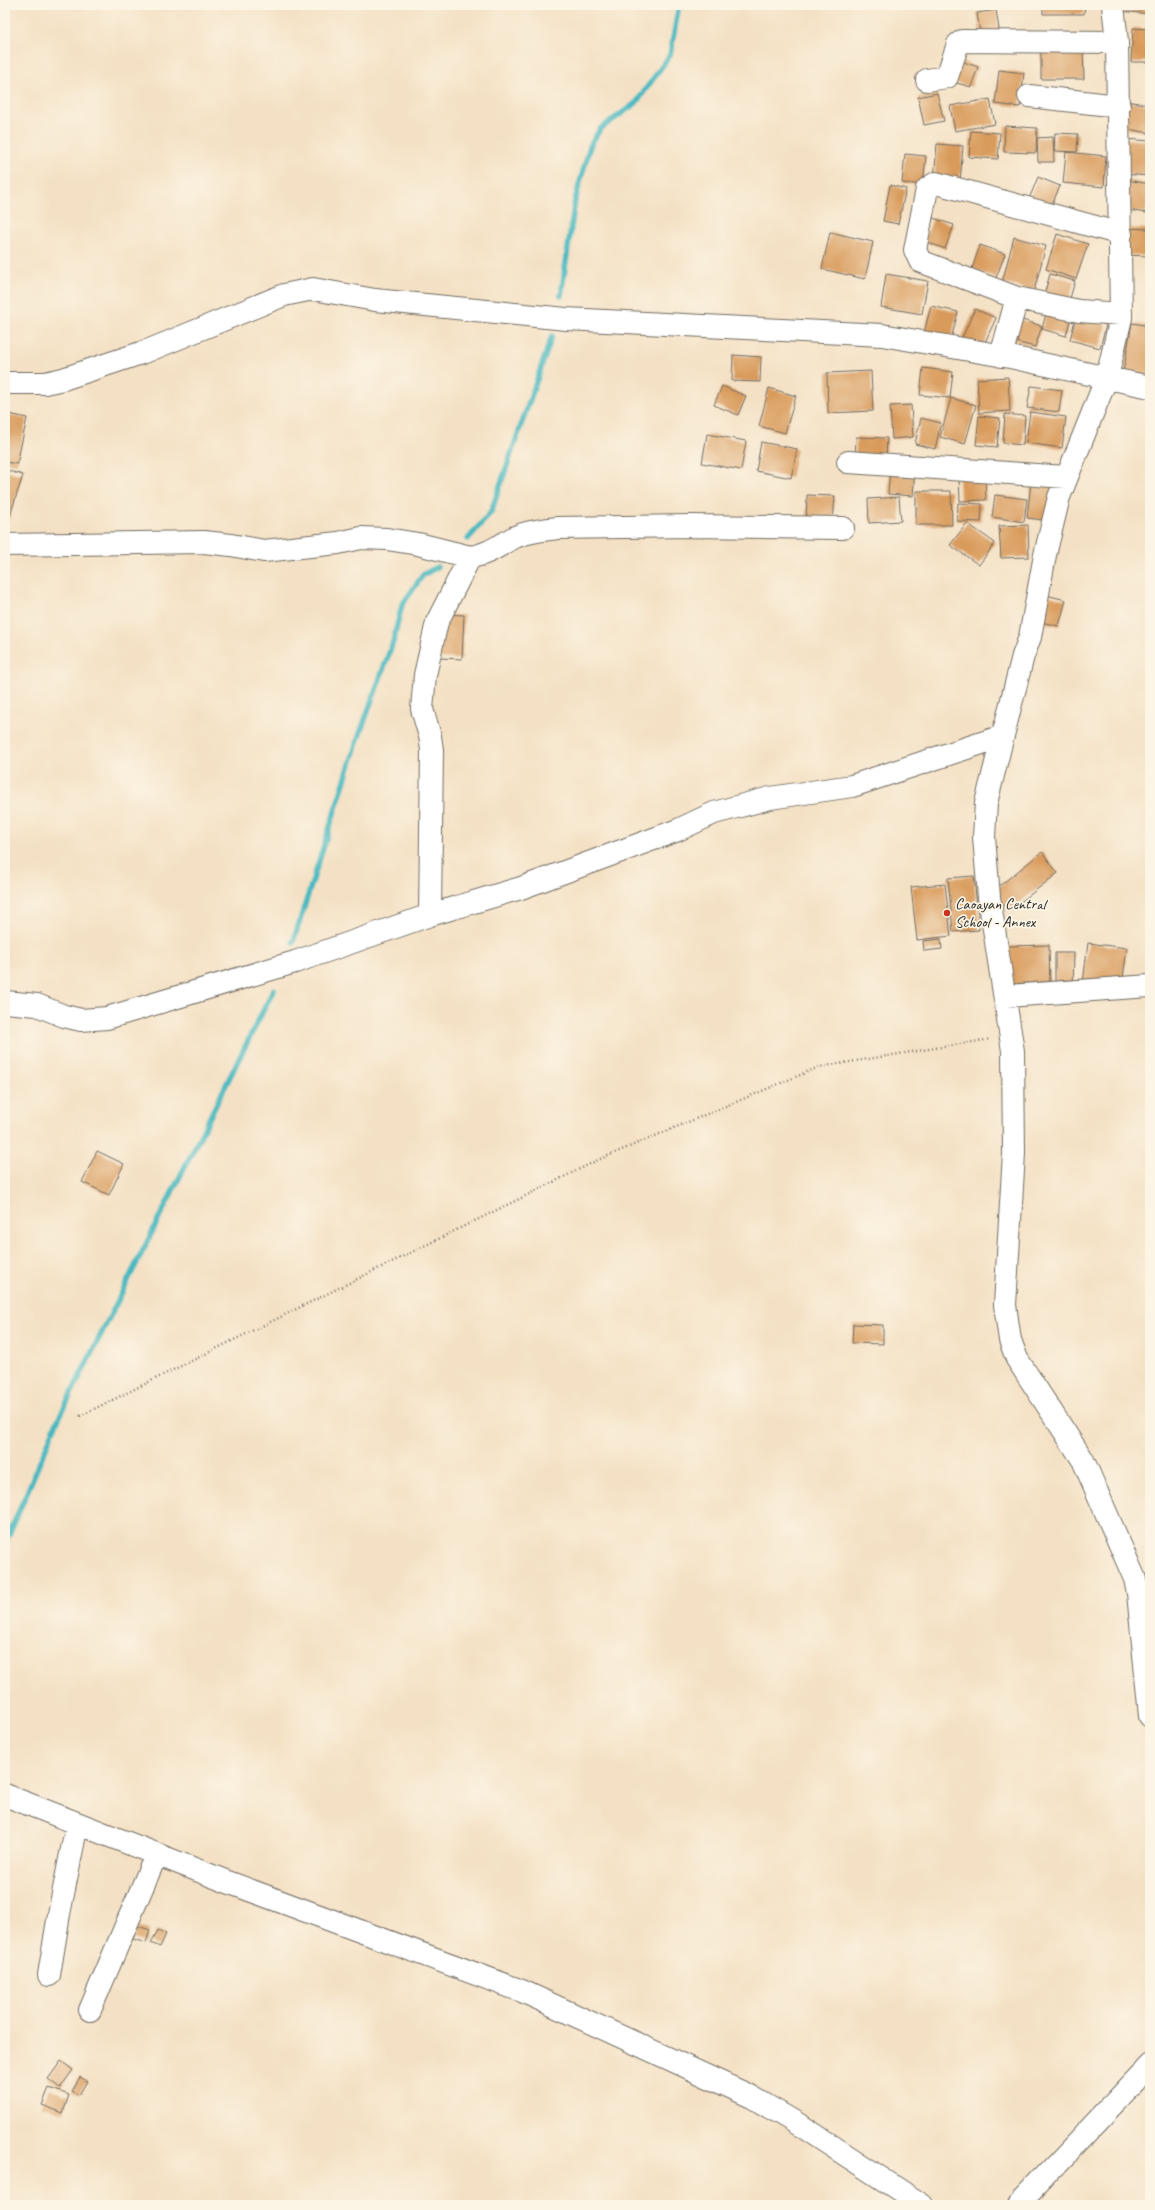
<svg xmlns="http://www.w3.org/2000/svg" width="1155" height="2210" viewBox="0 0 1155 2210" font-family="Caveat,sans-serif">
<rect width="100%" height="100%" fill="#fcf5e5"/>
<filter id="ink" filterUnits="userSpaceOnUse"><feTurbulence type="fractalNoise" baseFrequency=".025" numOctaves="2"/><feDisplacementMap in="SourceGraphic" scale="8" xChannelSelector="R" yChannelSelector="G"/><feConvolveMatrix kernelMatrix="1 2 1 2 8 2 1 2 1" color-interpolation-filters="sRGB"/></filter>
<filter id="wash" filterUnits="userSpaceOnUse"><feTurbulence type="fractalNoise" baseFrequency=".012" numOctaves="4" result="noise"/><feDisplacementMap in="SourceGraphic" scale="16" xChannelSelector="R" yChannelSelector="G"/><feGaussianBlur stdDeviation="0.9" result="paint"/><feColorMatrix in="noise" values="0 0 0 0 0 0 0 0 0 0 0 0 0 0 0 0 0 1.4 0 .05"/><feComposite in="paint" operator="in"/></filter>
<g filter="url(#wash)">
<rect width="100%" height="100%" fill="#f4e1c5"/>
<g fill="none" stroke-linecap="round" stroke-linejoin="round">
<path stroke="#4ab9c1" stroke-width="5.5" d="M561,296l14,-96 15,-54 10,-17 36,-26 34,-48 9,-50
M468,539l23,-27 61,-176
M293,942l65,-203 35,-97 9,-37 21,-30 14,-8
M5,1544l51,-120 218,-435"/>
</g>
<g id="blocks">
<path fill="#d99b5b" d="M1043,5h42l-1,9h-41z
M1119,5h31v9l-31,-3z
M996,10l4,25 -19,4 -4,-26z
M1133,28l17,1v33h-19z
M1083,48l1,31h-43v-30z
M961,61l17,6 -7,20 -18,-5z
M999,70l25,3 -4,34 -25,-3z
M937,93l7,28 -20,4 -6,-28z
M990,99l5,25 -40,7 -5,-25z
M1126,101l24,4v28l-29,-5z
M1005,126l32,2 -1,25 -32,-1z
M971,131l29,2 -2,26 -29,-2z
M1055,133l23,1 -1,18 -23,-1z
M1053,137l1,25h-16l-1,-24z
M1126,139l24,2v35l-27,-2z
M937,144l26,2 -3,36 -26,-2z
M1066,152l40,4 -2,31 -41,-4z
M905,154l21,2 -3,29 -21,-2z
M1038,177l22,9 -12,27 -21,-9z
M1127,180l23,4 -4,29 -24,-4z
M890,185l16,4 -8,35 -15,-3z
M933,218l21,7 -9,24 -21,-8z
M1122,228l28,1v27l-29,-1z
M830,232l43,10 -8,37 -43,-10z
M1057,234l31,10 -12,35 -30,-10z
M1014,237l32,9 -12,45 -32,-8z
M980,245l25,9 -9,24 -24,-9z
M886,274l42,7 -6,33 -41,-7z
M1050,274l25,7 -6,21 -25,-7z
M931,306l27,6 -9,35 -27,-7z
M1048,306l24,7 -6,23 -24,-7z
M975,309l21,9 -15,33 -21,-9z
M1076,316l30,9 -6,23 -30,-8z
M1019,319l23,7 -7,21 -23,-6z
M1132,323l18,3v52l-27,-5z
M733,355l28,2 -1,25 -28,-1z
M923,368l30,4 -3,26 -30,-3z
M871,371l2,40 -45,2 -1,-40z
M1008,377l2,34 -31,2 -2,-34z
M722,386l24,10 -8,19 -24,-10z
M1031,386l31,4 -3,22 -32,-4z
M769,388l27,8 -11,37 -26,-7z
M951,398l25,7 -11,39 -25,-7z
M911,405l2,32 -21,2 -2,-33z
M1030,412l36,5 -4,31 -36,-5z
M5,413l22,5 -10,46 -12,-2z
M1005,414l20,2 -2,29 -20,-2z
M979,416l21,2 -3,29 -21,-2z
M921,418l20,5 -6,26 -20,-5z
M707,434l39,7 -5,29 -39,-7z
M856,437l31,1 -1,21h-31z
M761,442l36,7 -6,29 -35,-7z
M890,468l25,2 -2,26 -25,-2z
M5,470l18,5 -18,56z
M985,476l1,24 -26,1 -1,-24z
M1031,482l26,2 -6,37 -24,-3z
M916,491h35l1,34h-36z
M807,495l28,1 -2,27 -27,-1z
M995,495l32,4 -3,23 -32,-5z
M899,497l2,24 -32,2 -1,-24z
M958,503l24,1 -1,18 -24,-1z
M967,523l28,20 -16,22 -29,-20z
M1028,525l1,32 -28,1 -2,-32z
M1042,594l24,6 -7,26 -23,-5z
M441,614l23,1 -2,44 -23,-1z
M1042,852l16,21 -49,38 -16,-20z
M974,876l5,54 -26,2 -5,-54z
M945,884l6,52 -34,4 -6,-53z
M941,939l1,10 -18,2 -1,-10z
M1088,943l39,5 -5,38 -39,-4z
M1049,945l1,41 -43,1 -1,-41z
M1055,953h19l-1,36h-18z
M97,1151l27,13 -15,31 -27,-13z
M853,1324l30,1v19l-31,-1z
M138,1926l12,4 -4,13 -13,-4z
M158,1930l8,4 -6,13 -9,-4z
M61,2061l12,9 -13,18 -12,-9z
M80,2077l7,4 -8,14 -7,-4z
M49,2088l20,7 -6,18 -21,-8z"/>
</g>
</g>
<g filter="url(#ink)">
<use href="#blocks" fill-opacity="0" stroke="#716b61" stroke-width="1"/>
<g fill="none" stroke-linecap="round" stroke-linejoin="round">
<g stroke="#716b61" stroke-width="24">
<path id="minor" d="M1113,5l4,37 4,276 -14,59 -48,120 -14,58 -15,82 -7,19 -37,147 -2,34 5,60 24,154 1,102 -9,152 5,35 7,19 66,101 52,119 3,14 12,123
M927,80l20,-3 11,-33 4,-3 155,1
M1029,96l90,10
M1121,234l-185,-51 -9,6 -12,61 5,11 97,37 62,13 42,3
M1001,356l16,-58
M5,383h40l18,-4 84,-28 137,-56 29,-6 62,11 191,19 316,16 128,22 140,30
M848,462l218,15
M5,545l199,-3 27,3 33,6 74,-8 23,-5 26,1 31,5 52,13c17,-2 30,-12 45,-20 13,-6 28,-7 42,-9l133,-2 153,2
M470,557l-33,65 -12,53 -3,34 8,27 2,14 -2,165 91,-27 157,-58 36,-17 56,-15 82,-12 151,-50
M1006,996l144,-10
M5,1002l32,3 27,11 17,4 26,-2 188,-56 135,-47
M5,1795l220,86 297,110 230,106 51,30 119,78
M49,1975l10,-61 18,-90
M90,2010l66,-155
M1018,2205l132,-140"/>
</g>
<path stroke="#716b61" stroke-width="2.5" stroke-dasharray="1 3" stroke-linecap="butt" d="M80,1416l518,-256 221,-93 172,-28"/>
<use href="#minor" stroke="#fff" stroke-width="22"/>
</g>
</g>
<circle fill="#c8321e" stroke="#fcf5e5" stroke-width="1.5" cx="947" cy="913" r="4"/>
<g text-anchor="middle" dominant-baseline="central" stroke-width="3.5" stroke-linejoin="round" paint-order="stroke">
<g font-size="16" fill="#2b2b2b" stroke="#fcf5e5" text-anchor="start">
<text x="955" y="904">Caoayan Central<tspan x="955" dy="18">School - Annex</tspan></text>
</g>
</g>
<rect width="1155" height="2210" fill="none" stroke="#fcf5e5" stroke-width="20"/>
</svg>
